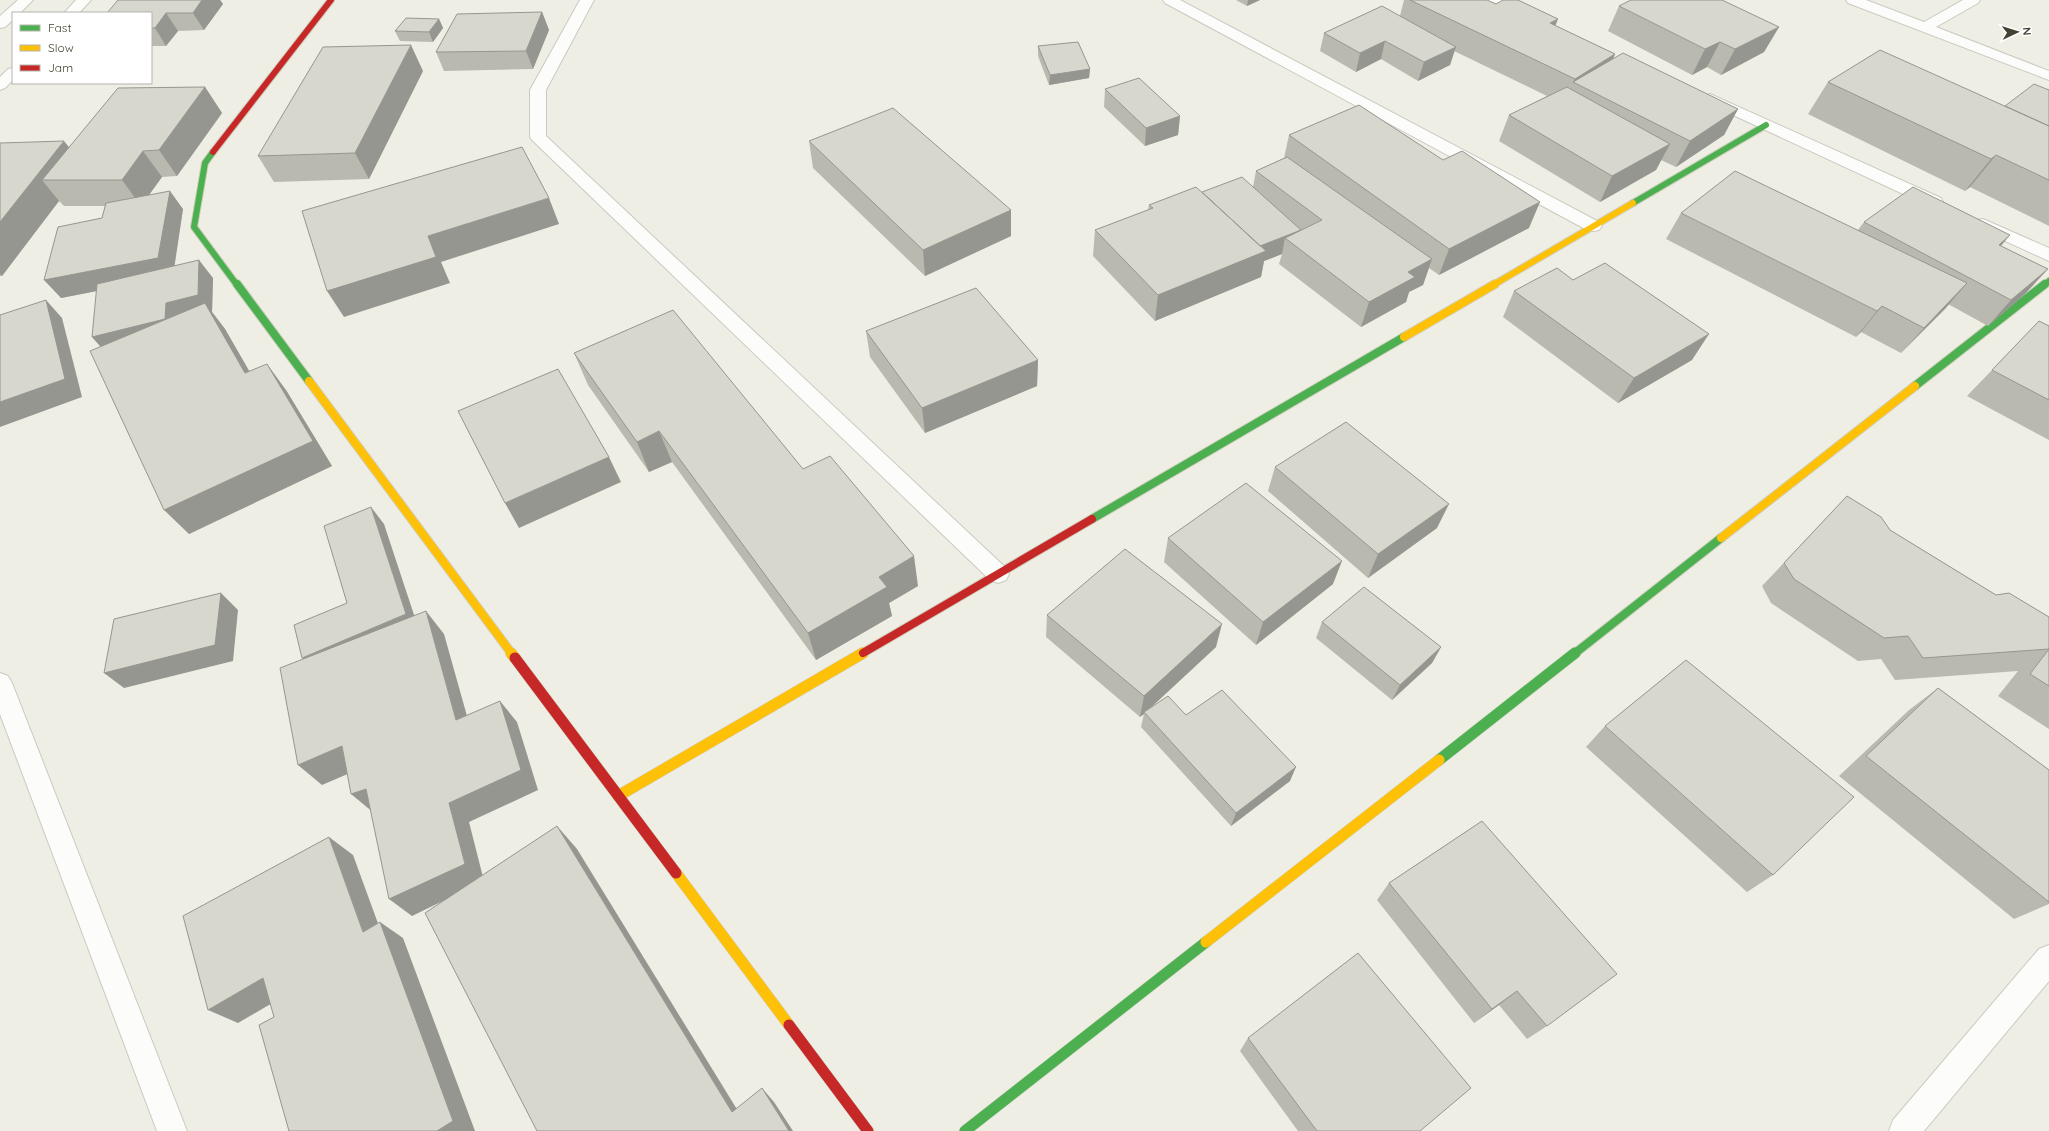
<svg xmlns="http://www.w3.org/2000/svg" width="2049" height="1131" viewBox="0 0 2049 1131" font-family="Quicksand,sans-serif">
<rect width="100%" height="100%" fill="#eeeee5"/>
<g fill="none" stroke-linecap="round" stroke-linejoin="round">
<g stroke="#cacac1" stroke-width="2">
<path id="street" d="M18,0h15l-13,13h-7v7l-8,7 -5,1v-12z
M76,0h15l-12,13h-15z
M580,0h14l-48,90v46l460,432 3,6 -3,6 -8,3 -8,-3 -458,-440 -2,-3v-47z
M1163,0h17l419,222 3,4 -3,4 -6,1 -6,-1 -422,-227z
M1486,0h18l27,12 2,3 -2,3h-10l-33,-15z
M1846,0h20l58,22 39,-22h17l-2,3 -42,24 113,44v9l-201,-77z
M13,68v12l-8,8 -5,2v-13l8,-8z
M1710,94l231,104 2,4 -2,4 -6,1 -6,-1 -224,-104 -3,-3 3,-3z
M1983,219l66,29v13l-72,-33 -3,-4 3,-4z
M0,673l8,3 4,7 175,448h-30l-157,-417z
M2049,945v36l-125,150h-35l4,-11 146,-171z"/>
</g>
<g stroke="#cecfbd" stroke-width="8">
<path id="fast-far2" d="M213,152l-8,11 -11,64 43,58
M1633,203l133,-78
M2044,285l5,-4"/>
</g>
<g stroke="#cecfbd" stroke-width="10">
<path id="fast-far1" d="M237,284l72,97
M1915,386l130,-102
M1092,519l312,-182
M1574,654l147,-116"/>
</g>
<g stroke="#cecfbd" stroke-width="12">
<path id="fast" d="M1439,760l136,-107
M965,1131l241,-189"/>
</g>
<g stroke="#cecfbd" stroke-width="8">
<path id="slow-far2" d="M1493,285l140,-82"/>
</g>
<g stroke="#cecfbd" stroke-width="10">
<path id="slow-far1" d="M1404,337l91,-53
M309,381l203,273
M1721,538l194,-152"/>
</g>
<g stroke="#cecfbd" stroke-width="12">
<path id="slow" d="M511,653l4,5
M618,796l245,-143
M676,873l113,152
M1206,942l233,-182"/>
</g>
<g stroke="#cecfbd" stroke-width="8">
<path id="jam-far2" d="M213,152l118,-152"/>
</g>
<g stroke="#cecfbd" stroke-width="10">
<path id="jam-far1" d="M863,653l229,-134"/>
</g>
<g stroke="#cecfbd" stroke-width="12">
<path id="jam" d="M515,658l161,215
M789,1025l79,106"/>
</g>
<use href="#street" fill="#fcfcfb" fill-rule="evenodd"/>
<use href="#fast-far2" stroke="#4caf50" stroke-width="6"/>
<use href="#fast-far1" stroke="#4caf50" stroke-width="8"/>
<use href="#fast" stroke="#4caf50" stroke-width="11"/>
<use href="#slow-far2" stroke="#ffc107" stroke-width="6"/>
<use href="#slow-far1" stroke="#ffc107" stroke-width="8"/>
<use href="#slow" stroke="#ffc107" stroke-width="11"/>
<use href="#jam-far2" stroke="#c62828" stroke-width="6"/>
<use href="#jam-far1" stroke="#c62828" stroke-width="8"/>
<use href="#jam" stroke="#c62828" stroke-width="11"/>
</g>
<path fill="#b9b9b0" d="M118,0h102l3,4 -19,26 -26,1 -12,15h-15v-33z
M1236,0h24l-13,6z
M1404,0h83l9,4 59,22 60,28 -2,5 125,50 -14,26 -48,32 -15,-7 -5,10 -56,32 -101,-61 10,-26 38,-19 -93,-45 -4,14 -32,16 -37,-22 -25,13 -36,-21 4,-18 76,-17z
M1619,6l160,21 -15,25 -43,23 -14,-8 -15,8 -84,-44z
M542,12l7,18 -16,39 -89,2 -8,-19z
M439,19l4,9 -10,14 -33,-1 -5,-10z
M1038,46l52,23 -1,9 -40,7 -11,-29z
M423,71l-54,108 -95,3 -16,-26z
M1828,82l177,24 44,-16v136l-79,-39 -5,4 -157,-77z
M205,87l17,26 -45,63 -15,1 -13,18 34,14 -9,57 39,12 -1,34 13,17 25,43 36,18 46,76 -143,68 -89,-188 -8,-9 5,-46 -36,7 41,-80 3,-12h-41l-5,-5 -57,75h-2v-133l70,4z
M1105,89l75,27 -2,19 -33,11 -41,-39z
M1289,135l240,93 -90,47 -10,-7 -6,17 -14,7 -3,10 -45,25 -82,-63 3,-10 -18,7 -3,16 -106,44 -62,-65 2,-26 53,-20 1,-5 53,-12 51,-6 3,-16 28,-13z
M809,141l202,69v26l-86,40 -112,-108z
M1681,213l177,17 6,-8 146,13 -9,11 47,23 -24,26 -36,31 -40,-22 -47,49 -40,-21 -5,5 -190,-98z
M1573,280l119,80 -74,43 -115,-86 11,-26z
M2039,321l10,5v114l-82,-44z
M866,331l172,29 -1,26 -112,47 -55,-76z
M574,353l229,116 115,117 -29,17 3,13 -76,44 -144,-198 -23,10 -61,-87z
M1275,467l162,61 -69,50 -100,-87z
M1847,496l43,34 106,65 53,22v112l-51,-33 20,-25 -123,9 -14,-21 -23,2 -87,-58 -9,-17z
M1168,538l165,46 -77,61 -92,-83z
M1047,615l169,32 -65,60 35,8 104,66 -59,45 -90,-99 3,-13 -4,3 -94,-80z
M1322,622l119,25 -9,16 -40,37 -76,-62z
M1938,688l111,82v134l-35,15 -175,-143 70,-66z
M1605,726l168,149 -26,17 -161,-145z
M1482,821l65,205 -20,13 -28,-34 -25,18 -97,-123 12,-17z
M1248,1038l172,93h-122l-58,-80z"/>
<path fill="#969690" d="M202,0h18l3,4 -19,26 -11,-17z
M1248,0h12l-13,6z
M542,12l7,18 -16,39 -7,-18z
M166,13l12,18 -12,15 -11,-18z
M439,19l4,9 -10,14 -4,-10z
M1558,19l-10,25 2,-21z
M1779,27l-15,25 -43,23 14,-26z
M1385,41l-4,18 -25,13 4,-19z
M1720,42l-13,25 -15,8 13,-26z
M411,45l12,26 -54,108 -14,-26z
M1456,47l-6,18 -32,16 6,-19z
M1615,54l-11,26 -31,2 2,-3z
M1090,69l-1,9 -40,7 1,-10z
M205,87l17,26 -45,63 -18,-26z
M1738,109l-14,26 -48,32 14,-26z
M1180,116l-2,19 -33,11 1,-18z
M64,141l21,26 -43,13 17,21 -57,75 -2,-2v-52z
M1670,144l-14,26 -56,32 12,-26z
M143,151l19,26 -21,29 -19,-26z
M1996,155l-26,32 -5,4 26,-32z
M170,191l13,18 -10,67 -112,22 -17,-18z
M549,198l10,26 -118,38 9,21 -106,34 -17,-26 101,-55z
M1540,202l-11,26 -90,47 10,-26z
M1011,210v26l-86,40 -2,-26z
M1301,230l-4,17 -12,-9 -3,16 -18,7 -3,16 -106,44 3,-26 102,-49z
M2010,235l-22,26 11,-16z
M1432,259l-9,26 -14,7 -3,10 -45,25 8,-25 39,-30z
M199,260l14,18 -1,34 13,17 40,70 -157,-44 -16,-18 74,-34z
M2048,269l-24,26 -36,31 23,-26z
M1967,283l-22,26 -44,44 23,-25z
M46,300l16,18 20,79 -82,30v-25z
M1882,306l-21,26 -5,5 21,-26z
M1709,334l-17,26 -74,43 16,-25z
M1038,360l-1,26 -112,47 -3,-25z
M267,364l19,26 46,76 -143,68 -25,-24z
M659,431l13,31 -23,10 -12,-30z
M609,457l12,25 -102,46 -14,-25z
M1449,504l-12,24 -69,50 10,-24z
M371,507l13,17 35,106 -101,43 -16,-15 104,-44z
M914,556l4,30 -29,17 3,13 -76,44 -8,-27 71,-56z
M1342,561l-9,23 -77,61 7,-23z
M221,593l17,17 -5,51 -109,27 -20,-15z
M426,611l18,23 30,107 -18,-21z
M1222,624l-6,23 -71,66 -1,-1v2l-4,3 4,-21z
M1441,647l-9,16 -40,37 8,-15z
M500,701l17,21 21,68 -69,32 15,59 -72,35 -23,-17 60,-96z
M342,746l22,21 -42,18 -24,-20z
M1296,767l-6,14 -59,45 5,-13z
M366,789l8,24 -23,-19z
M557,826l20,23 169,275 -14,-12z
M329,837l24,18 34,93 -24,-16z
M380,922l23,16 72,193h-38z
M263,978l28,14 -53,31 -30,-13z
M1517,991l-18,14 -25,18 18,-14z
M762,1088l12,14 19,29h-4z"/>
<path fill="#d7d7cd" stroke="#969690" d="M118,0h84l-9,13h-27l-11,15h-4v-15h-44z
M1410,0h77l9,4 7,-4h15l40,19 -8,4 65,31 -40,25z
M1631,0h91l57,27 -44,22 -15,-7 -15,7 -86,-43z
M1382,6l74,41 -32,15 -39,-21 -25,12 -36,-20z
M542,12l-16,39 -90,1 21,-38z
M406,18l33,1 -10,13 -34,-1z
M1078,42l12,27 -40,6 -12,-29z
M411,45l-56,108 -97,3 65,-109z
M1880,50l169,76v54l-53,-25 -5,4 -163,-77z
M1623,53l115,56 -48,32 -117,-59z
M1139,78l41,38 -34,12 -41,-39z
M2034,84l15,6v36l-44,-20z
M205,87l-46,63 -16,1 -21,29h-80l76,-92z
M1567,87l103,57 -58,32 -103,-61z
M1359,105l84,55 19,-9 78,51 -91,47 -160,-114z
M893,108l118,102 -88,40 -114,-109z
M64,141l-64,81v-79z
M522,147l27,51 -121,38 8,21 -109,34 -25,-80z
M1287,157l145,102 -24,13 7,5 -46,25 -84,-64 37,-18 -66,-49z
M1735,171l232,112 -43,45 -42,-22 -5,5 -196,-98z
M1242,177l59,53 -41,16 -58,-54z
M1196,187l70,64 -108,44 -63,-65 58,-22 -4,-3z
M1913,187l97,48 -11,10 49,24 -37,31 -147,-78z
M170,191l-12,67 -114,22 14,-53 44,-9 4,-15z
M199,260l-1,35 -32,8 -1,16 -73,18 5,-53z
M1605,263l104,71 -75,44 -120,-87 43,-23 16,12z
M976,288l62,72 -116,48 -56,-77z
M46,300l19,79 -65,23v-87z
M205,303l40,70 22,-9 46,77 -149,69 -74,-159z
M673,310l130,159 27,-13 84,100 -35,21 8,10 -79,46 -149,-202 -22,11 -63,-89z
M2039,321l10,5v74l-57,-30z
M558,369l51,88 -104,46 -47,-92z
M1346,422l103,82 -71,50 -103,-87z
M1246,483l96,78 -79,61 -95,-84z
M1847,496l34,21 9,13 106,65 13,-2 40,24v32l-126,9 -15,-22 -24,2 -90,-59 -10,-16z
M371,507l35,107 -104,44 -8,-33 53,-22 -23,-77z
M1125,549l97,75 -78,72 -97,-81z
M1364,587l77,60 -41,38 -78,-63z
M221,593l-6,52 -111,28 10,-54z
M426,611l30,109 44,-19 21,69 -72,33 16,61 -76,35 -23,-110 -15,5 -9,-48 -44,19 -18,-97z
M2049,649v37l-19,-12z
M1686,660l168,137 -81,78 -168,-149z
M1938,688l111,82v132l-183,-146z
M1222,690l74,77 -60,46 -92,-101 24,-16 18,19z
M1482,821l135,153 -70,52 -30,-35 -25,18 -103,-126z
M557,826l175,286 30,-24 27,43h-252l-112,-218z
M329,837l34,95 17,-10 73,199 -16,10h-148l-30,-106 15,-8 -11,-39 -55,32 -25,-94z
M1358,953l113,135 -51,43h-103l-69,-93z"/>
<rect x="12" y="12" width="140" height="72" fill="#ffffff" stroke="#b4b3ad"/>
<rect x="20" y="25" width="20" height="6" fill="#4caf50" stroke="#b4b3ad"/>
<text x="48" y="32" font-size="12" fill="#434232">Fast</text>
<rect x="20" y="45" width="20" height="6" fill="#ffc107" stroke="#b4b3ad"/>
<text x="48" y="52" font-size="12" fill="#434232">Slow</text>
<rect x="20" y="65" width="20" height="6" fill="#c62828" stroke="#b4b3ad"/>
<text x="48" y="72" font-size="12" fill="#434232">Jam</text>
<g transform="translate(2017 32) rotate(86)" stroke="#ffffff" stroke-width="3" paint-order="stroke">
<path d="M0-3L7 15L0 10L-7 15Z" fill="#434232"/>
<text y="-6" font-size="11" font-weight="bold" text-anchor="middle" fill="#434232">N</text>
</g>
</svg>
